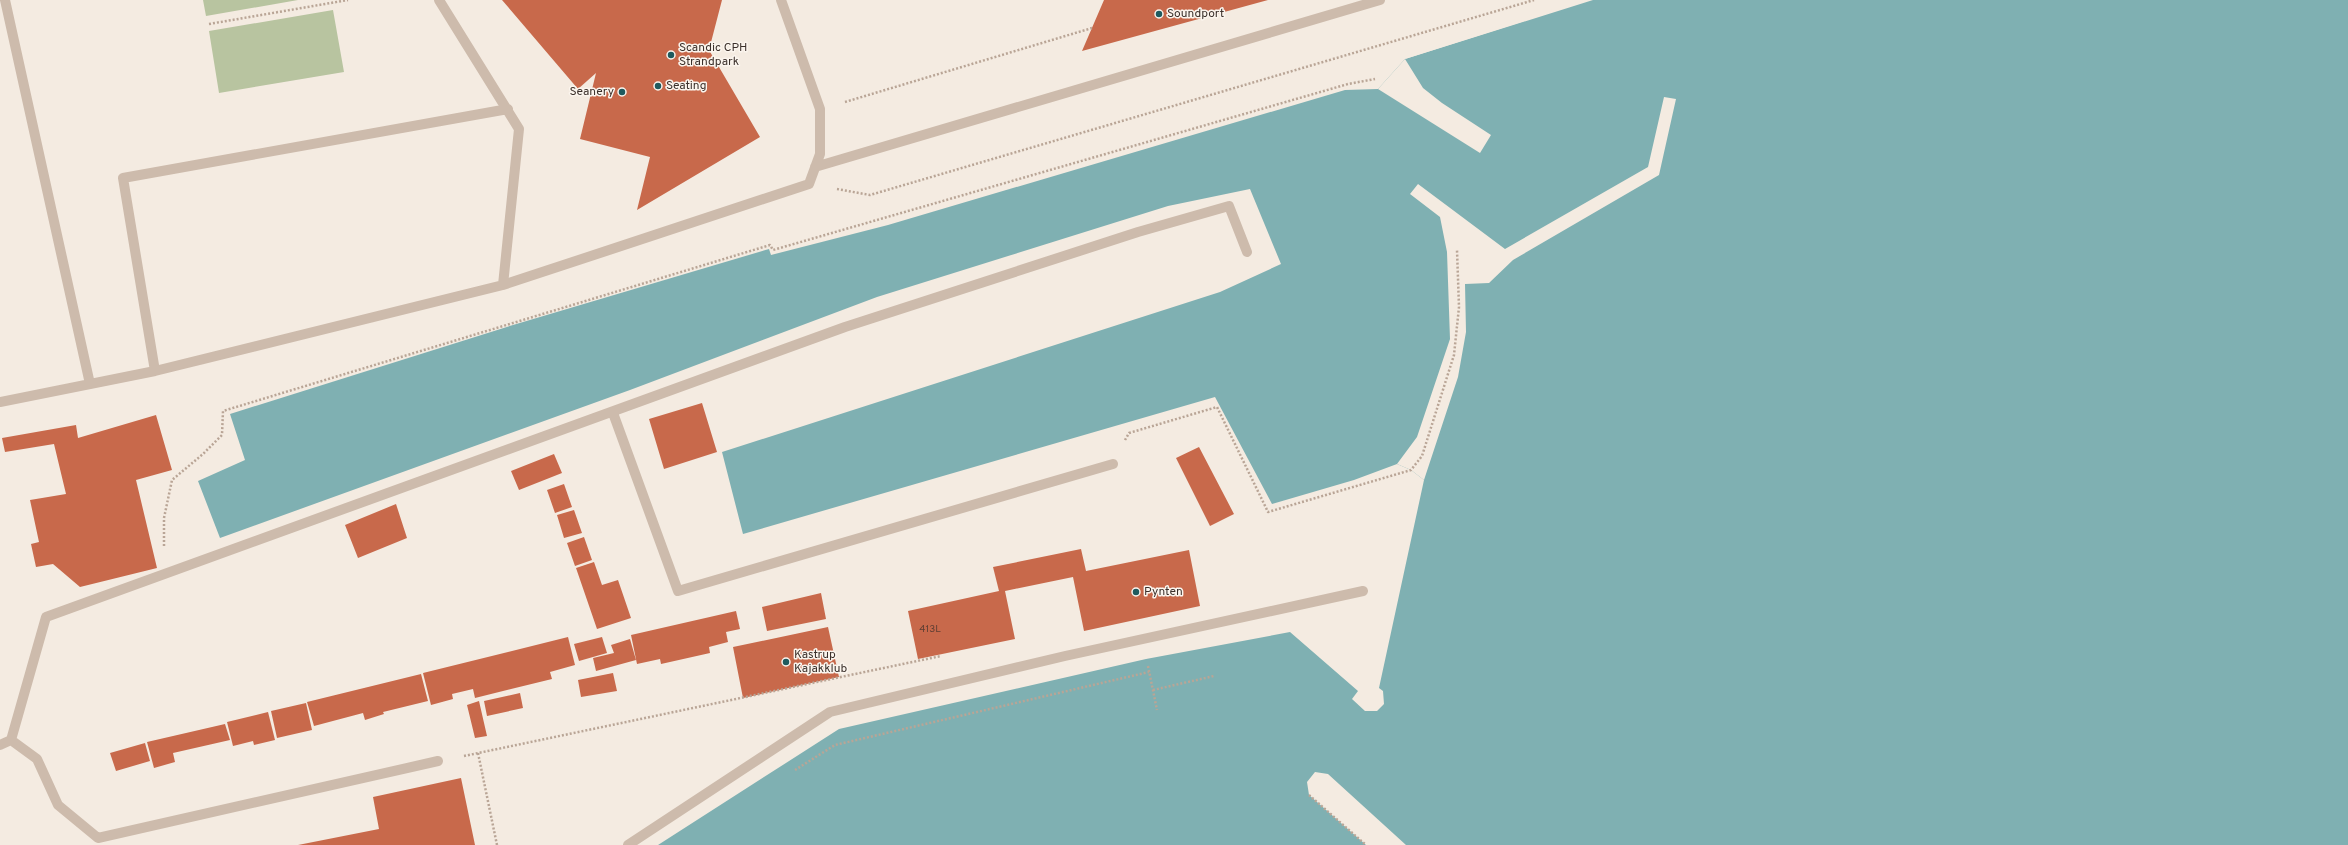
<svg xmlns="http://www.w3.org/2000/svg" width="2348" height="845" viewBox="0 0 2348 845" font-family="Overpass,sans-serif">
<rect width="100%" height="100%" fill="#f4ebe1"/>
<path fill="#b8c4a0" d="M203,0h95l-92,16z
M333,10l11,62 -125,21 -10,-62z"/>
<path fill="#7fb0b2" d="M1590,0h758v845h-942l-78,-71 -13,-2 -8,10 2,13 57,50h-708l181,-116 307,-70 144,-27 68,59 -6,8 13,12h12l7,-7 -1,-13 -4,-3 45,-208 -13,-10 -14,-6 -43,16 -82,24 -57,-107 -472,137 -21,-82 498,-160 61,-28 -31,-75 -82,17 -291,91 -247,93 -410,148 -22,-57 47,-21 -15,-46 283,-89 256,-76 2,6 117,-30 457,-135 33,-1 27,-30z"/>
<path fill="#f4ebe1" d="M1583,0h10l-188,59 18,29 19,15 49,32 -11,18 -102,-64 27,-30 4,-4 105,-35z
M1664,97l12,2 -17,76 -146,85 -24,23 -24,1 1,48 -8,45 -34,103 -13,-10 -14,-6 20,-27 33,-98 -3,-87 -7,-35 -30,-23 8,-10 87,65 143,-82z"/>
<path fill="#c8694b" d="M502,0h220l-13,50 51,87 -123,73 13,-53 -70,-18 16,-66 -18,16z
M1104,0h164l-186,51z
M702,403l15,49 -53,17 -15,-50z
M156,415l16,55 -36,10 21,88 -77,19 -27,-23 -17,3 -5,-23 8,-2 -9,-42 36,-6 -12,-50 -49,8 -3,-14 74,-13 2,13z
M1199,447l35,67 -24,12 -34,-68z
M554,454l8,19 -43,17 -8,-19z
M564,484l8,23 -17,6 -8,-23z
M396,504l11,34 -49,20 -13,-33z
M574,510l8,23 -18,5 -7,-23z
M584,537l8,23 -17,6 -8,-23z
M1081,549l5,22 103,-21 11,56 -116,25 -11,-54 -68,14 10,48 -97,20 -10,-48 91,-20 -6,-24z
M594,562l8,23 16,-5 13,38 -34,11 -21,-61z
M821,593l5,26 -59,12 -5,-24z
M736,611l4,18 -14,3 2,10 -19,5 1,6 -49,11 -1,-5 -23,5 -6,-29z
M828,627l11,50 -96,21 -10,-51z
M568,637l7,28 -25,7 2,7 -77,19 -2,-9 -21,5 1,5 -22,6 -8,-32z
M602,637l5,16 -28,8 -5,-17z
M630,639l6,21 -40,11 -3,-13 21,-5 -3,-8z
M613,673l4,18 -36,6 -3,-17z
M421,674l7,27 -45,11 1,2 -19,6 -2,-7 -49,13 -7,-24z
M520,693l3,15 -36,8 -3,-15z
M479,701l8,35 -12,2 -8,-33z
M306,703l6,27 -35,8 -6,-27z
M268,712l7,28 -21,5 -1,-4 -20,5 -6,-24z
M225,724l5,16 -57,13 2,9 -21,6 -7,-26z
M145,743l5,18 -34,10 -6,-18z
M461,778l14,67h-177l81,-16 -6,-32z"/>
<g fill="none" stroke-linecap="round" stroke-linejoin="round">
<path stroke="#b9a596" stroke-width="2.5" stroke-dasharray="2 2" stroke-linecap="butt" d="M209,24l139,-24
M845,102l247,-74
M837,189l33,6 664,-195
M1125,440l4,-7 88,-26 51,105 143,-42 11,-14 32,-101 5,-48 -2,-57
M164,546v-28l8,-38 31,-26 19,-19 1,-24 547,-166 3,5 575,-166 27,-5
M1148,666l9,44
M1153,690l61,-14
M478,753l19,92
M464,756l477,-100
M795,770l40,-25 314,-73
M1309,795l57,50"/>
<path stroke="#cdbbac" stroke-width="10" d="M5,0l85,384
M439,0l80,129 -16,156
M815,167l565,-167
M155,371l-32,-193 385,-69
M0,402l155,-31 348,-86 306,-101 11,-30v-45l-39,-109
M613,413l65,178 435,-127
M11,740l35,-123 799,-290 293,-95 91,-26 18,46
M0,745l11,-5 26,19 21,46 40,33 340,-77
M628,845l202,-133 235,-56 298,-65"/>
</g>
<g fill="#1f5a5e" stroke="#fbf5ee" stroke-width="1.5">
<circle cx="1159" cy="14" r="4"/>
<circle cx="671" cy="55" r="4"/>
<circle cx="658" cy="86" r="4"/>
<circle cx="622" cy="92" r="4"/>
<circle cx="1136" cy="592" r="4"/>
<circle cx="786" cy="662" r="4"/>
</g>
<g text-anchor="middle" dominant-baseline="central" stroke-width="3" stroke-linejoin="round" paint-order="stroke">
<g font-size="10" fill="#5e3e33">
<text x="930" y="629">413L</text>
</g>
<g font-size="12" fill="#3b302b" stroke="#fbf5ee" text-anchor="start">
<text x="1167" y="14">Soundport</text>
<text x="679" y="48">Scandic CPH<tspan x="679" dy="14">Strandpark</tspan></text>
<text x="666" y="86">Seating</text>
<text x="614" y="92" text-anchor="end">Seanery</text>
<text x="1144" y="592">Pynten</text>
<text x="794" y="655">Kastrup<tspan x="794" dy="14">Kajakklub</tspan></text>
</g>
</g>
</svg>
